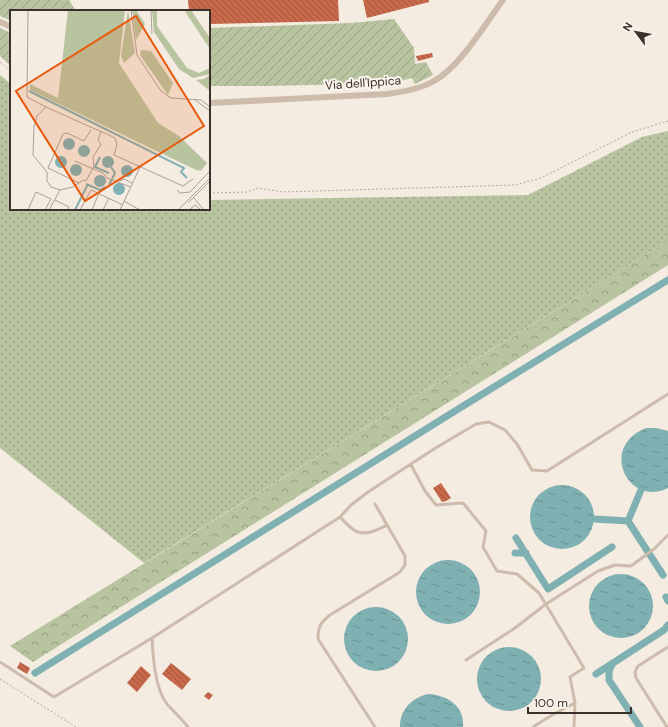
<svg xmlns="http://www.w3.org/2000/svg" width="668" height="727" viewBox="0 0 668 727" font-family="'DM Sans',sans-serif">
<defs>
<pattern id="grass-dots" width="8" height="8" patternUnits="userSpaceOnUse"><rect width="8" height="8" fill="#b8c4a0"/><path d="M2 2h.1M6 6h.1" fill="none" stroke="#97a083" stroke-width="1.8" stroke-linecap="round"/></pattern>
<pattern id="forest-crowns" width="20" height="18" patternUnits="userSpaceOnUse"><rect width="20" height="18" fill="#b8c4a0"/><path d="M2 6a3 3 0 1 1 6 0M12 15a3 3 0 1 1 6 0" fill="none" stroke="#97a083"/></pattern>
<pattern id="garden-furrows" width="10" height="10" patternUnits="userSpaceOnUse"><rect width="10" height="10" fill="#b8c4a0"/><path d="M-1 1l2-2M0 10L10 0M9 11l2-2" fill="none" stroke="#97a083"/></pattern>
<pattern id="water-ripples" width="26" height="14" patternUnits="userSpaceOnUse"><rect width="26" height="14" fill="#7fb0b2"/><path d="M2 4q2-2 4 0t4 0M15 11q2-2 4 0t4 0" fill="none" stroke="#699091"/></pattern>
<pattern id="building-back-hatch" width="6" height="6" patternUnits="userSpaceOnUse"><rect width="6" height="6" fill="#c8694b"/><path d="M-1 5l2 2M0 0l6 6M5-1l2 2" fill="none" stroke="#a4573f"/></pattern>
</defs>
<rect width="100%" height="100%" fill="#f4ebe1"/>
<path fill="url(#grass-dots)" d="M0,75l11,9v125h198v-9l319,-5 114,-58 26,-6v110l-524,322 -144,-115z"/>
<path fill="url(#forest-crowns)" d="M668,241v24l-635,397 -23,-16z"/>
<path fill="url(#garden-furrows)" d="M0,0h69l7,11h-65v10l-11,-5z
M394,19l20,29 1,16 11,-2 7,13 -18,9 -3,-6 -20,5 -125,3h-58v-58l142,-5z
M0,28l11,5v33l-11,-10z"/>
<path fill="url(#water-ripples)" d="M646,428h10l12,3v57c-38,20 -71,-40 -22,-60z
M530 517a32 32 0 1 1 64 0a32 32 0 1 1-64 0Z
M416 592a32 32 0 1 1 64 0a32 32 0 1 1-64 0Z
M589 606a32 32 0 1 1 64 0a32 32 0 1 1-64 0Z
M344 639a32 32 0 1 1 64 0a32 32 0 1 1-64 0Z
M477 679a32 32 0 1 1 64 0a32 32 0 1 1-64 0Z
M428,694c19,1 37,12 35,33h-63c0,-18 12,-29 28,-33z"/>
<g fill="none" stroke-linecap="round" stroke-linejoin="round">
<path stroke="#7fb0b2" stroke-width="7" d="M594,519l34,2 35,54
M628,521l13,-31
M516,538l32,51 64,-42
M515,553h11
M666,597l2,4
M613,663l-4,8v9l31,47
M35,673l412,-257 221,-136
M596,674l68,-44 4,-5"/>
</g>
<path fill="url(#building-back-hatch)" d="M188,0h150l1,21 -130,3v-13h-20z
M363,0h66v2l-62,16z
M432,53l1,4 -15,4 -2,-5z
M441,483l10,15 -5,3 -4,1 -9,-14z
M20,662l10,6 -3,6 -10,-6z
M171,663l20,16 -9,11 -20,-16z
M141,666l10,9 -14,17 -10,-9z
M208,692l5,3 -4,5 -5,-4z"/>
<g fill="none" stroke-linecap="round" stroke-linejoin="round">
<path stroke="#b9a596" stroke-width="1" stroke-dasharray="2 2" stroke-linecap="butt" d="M0,62l11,9
M209,193l38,-1 11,-4 25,4 232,-7 26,-7 91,-46 36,-11
M0,679l76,48"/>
<path stroke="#cdbbac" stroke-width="3" d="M411,465l14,26 11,14 27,-2 23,28 -3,16 14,24 20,3 22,19 45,75 -14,9 5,26 -1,24
M340,517c4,4 9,10 14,13 10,7 24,0 33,-5
M466,660l49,-32 31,-24 52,-33 17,-6 16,1 23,-17 14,-14
M0,662l54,35 98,-59
M188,727c-6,-8 -14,-15 -21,-23 -12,-15 -14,-47 -15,-66l188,-121 11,-12 17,-13 66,-43 42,-25 13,-2 16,8 12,14 15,26 15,1 121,-77
M375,727l-57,-88c0,-12 2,-16 12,-24l70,-43 5,-7v-9l-30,-52
M533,727l19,-12 23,-12
M667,727l-31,-49 -1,-6 3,-6 30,-19"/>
<path stroke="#cdbbac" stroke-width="6" d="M0,22l11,5
M209,103l178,-9c16,-2 33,-5 47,-13 25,-13 52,-58 69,-81"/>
</g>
<g text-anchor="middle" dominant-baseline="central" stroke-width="4" stroke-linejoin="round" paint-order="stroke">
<g font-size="12" fill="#3b302b" stroke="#fbf5ee">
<text transform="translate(363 83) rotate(-4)">Via dell'Ippica</text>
</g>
</g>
<g transform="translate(10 10)">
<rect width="200" height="200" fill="#f4ebe1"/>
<path d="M58,0h57l-6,53 39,60 21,13 28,27 -6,8 -143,-73z" fill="#b8c4a0"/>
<path d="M20,74l169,84 -1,3 -168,-81z" fill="#b8c4a0"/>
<path d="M118,0l7,43 -11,10 -3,-7zM122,0h4l9,14 -9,16zM131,40l10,1 22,32 -5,12 -28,-40zM200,65l-1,15 -13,-10 8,-1z" fill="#b8c4a0"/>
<path d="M142,0h5v16l30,42 12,5 11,-5v6l-17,4 -14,-9 -25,-37zM174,0h7l12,18 7,10v11z" fill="#b8c4a0"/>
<path d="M53 134a6 6 0 1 1 12 0a6 6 0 1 1-12 0ZM68 141a6 6 0 1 1 12 0a6 6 0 1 1-12 0ZM45 152a6 6 0 1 1 12 0a6 6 0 1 1-12 0ZM92 152a6 6 0 1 1 12 0a6 6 0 1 1-12 0ZM60 160a6 6 0 1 1 12 0a6 6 0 1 1-12 0ZM111 161a6 6 0 1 1 12 0a6 6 0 1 1-12 0ZM84 171a6 6 0 1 1 12 0a6 6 0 1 1-12 0ZM103 179a6 6 0 1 1 12 0a6 6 0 1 1-12 0Z" fill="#7fb0b2"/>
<path fill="none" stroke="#7fb0b2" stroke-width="2" d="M19,81l155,77 -3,4 6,6M90,147l-5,10 14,6M76,174l14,6 6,-3M99,175l6,-12 -4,-6M65,200l12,-24 3,-1"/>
<path fill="none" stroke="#aaa098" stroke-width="1" d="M18,0l-1,87 19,10M121,0l6,45 24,36 10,7 30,2 9,7M141,0l1,24M185,90l15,11M91,122l-3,8 3,4 -8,13 1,9 -8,15 -3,-1 -10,7 -13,3 -9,-3 -4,-6v-9l-14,-17 1,-28 3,-11 9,-9 40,18 21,9 8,4 2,6 -3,11 69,31 10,-7M65,151l28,12 4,5 24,9M38,158l15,-34 4,-1 17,8 7,-11M38,158l31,15M109,171l5,-2 8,4M167,180l3,3 10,-1 20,-21M184,188l10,12M45,190l14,7 -2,3M114,191l16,9M178,193l22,-22M18,200l8,-18 15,7 -6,11M39,200l11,-20M70,200l11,-20 32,15M82,200l7,-17M93,200l6,-12M110,200l20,-43M168,200l32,-32M179,200l6,-5 6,5"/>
<path fill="#e8590c" fill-opacity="0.15" stroke="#e8590c" stroke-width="2" d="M126,6l68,110 -119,75 -69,-110z"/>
<rect width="200" height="200" fill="none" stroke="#3b302b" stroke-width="2"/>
</g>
<g transform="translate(636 32) rotate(302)" stroke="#fbf5ee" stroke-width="3" paint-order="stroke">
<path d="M0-3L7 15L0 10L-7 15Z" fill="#3b302b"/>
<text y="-6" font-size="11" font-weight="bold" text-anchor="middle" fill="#3b302b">N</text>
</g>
<path d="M528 707v6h103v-6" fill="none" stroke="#3b302b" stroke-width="2"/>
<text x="534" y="707" font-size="12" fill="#3b302b" stroke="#fbf5ee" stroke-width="3" paint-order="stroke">100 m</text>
</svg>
